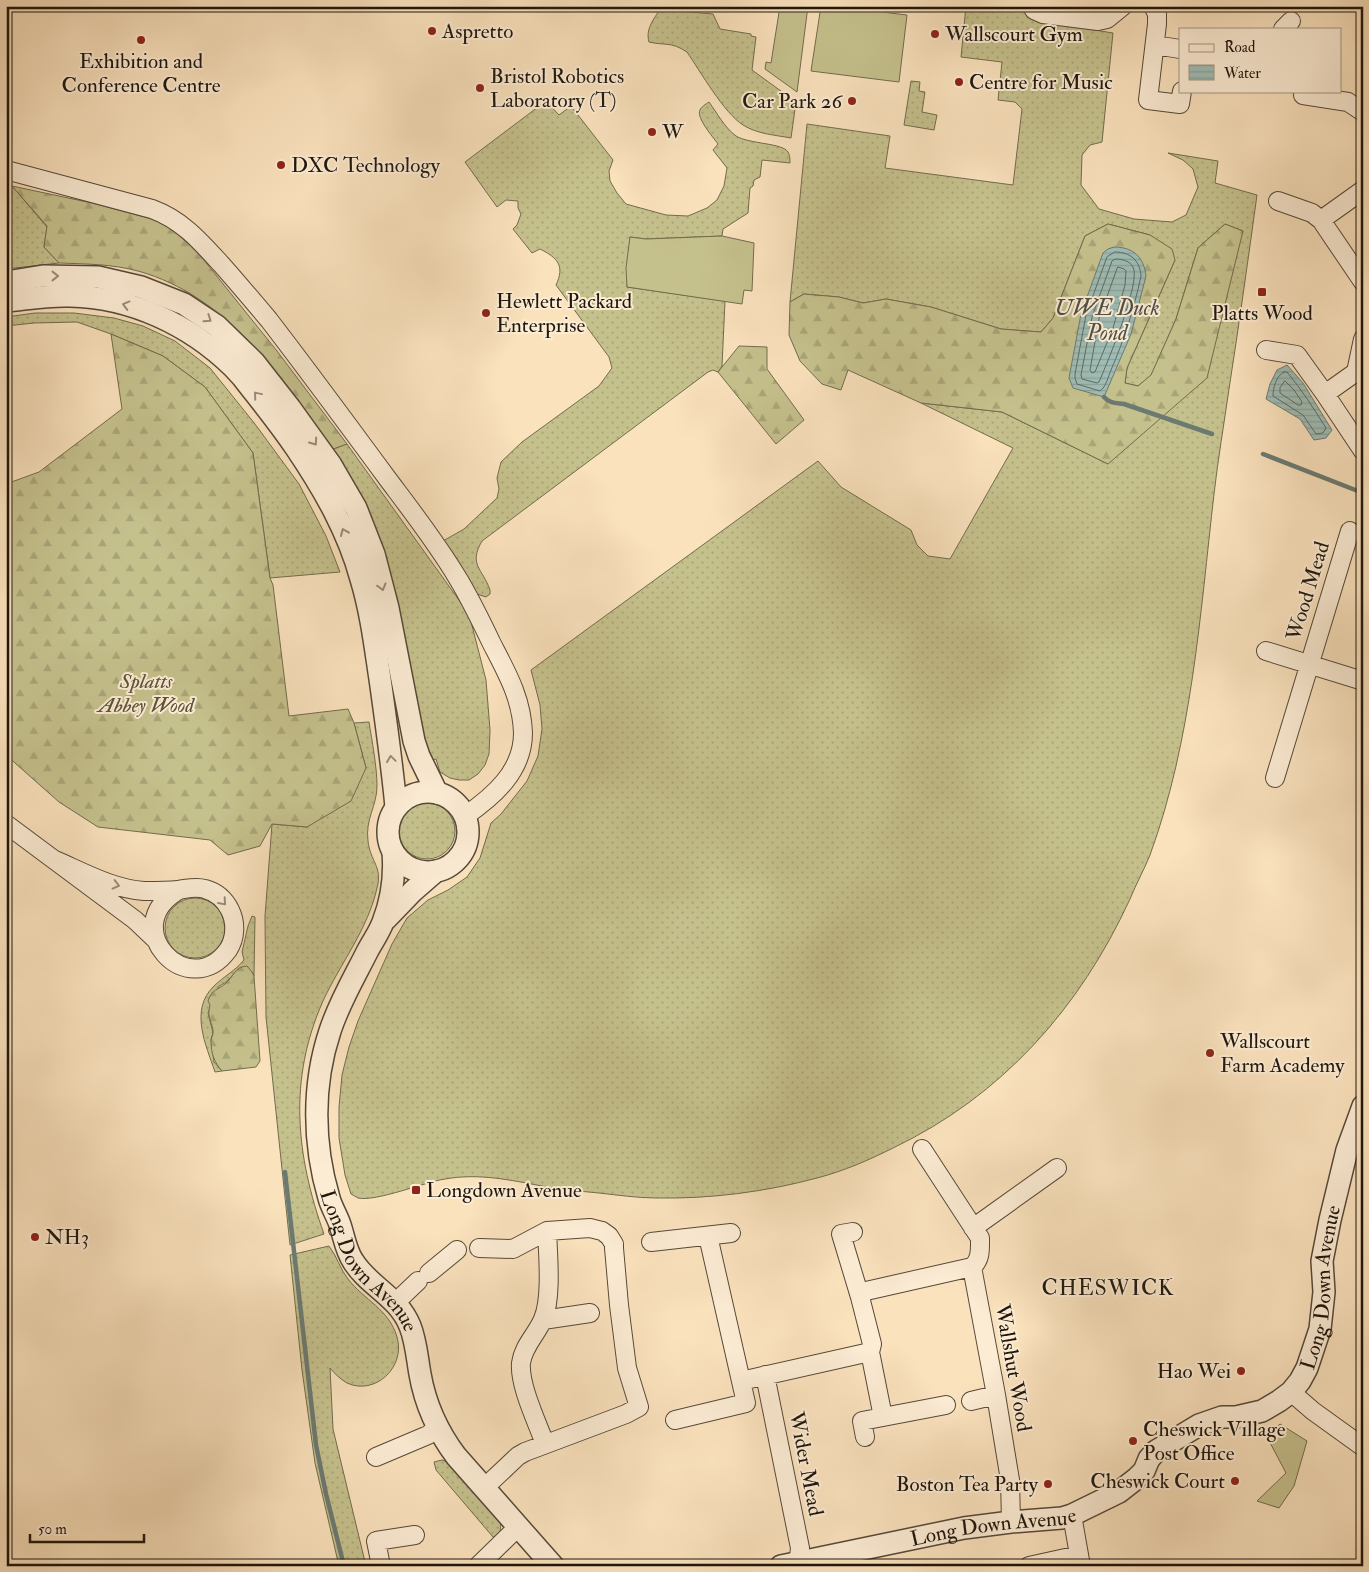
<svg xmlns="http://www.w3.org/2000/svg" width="1369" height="1572" viewBox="0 0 1369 1572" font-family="'IM FELL Double Pica',serif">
<defs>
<pattern id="grass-dots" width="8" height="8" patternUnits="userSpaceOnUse" patternTransform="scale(1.25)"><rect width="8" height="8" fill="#c5c18d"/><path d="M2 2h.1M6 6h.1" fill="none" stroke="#a9a578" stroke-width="1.8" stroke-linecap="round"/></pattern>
<pattern id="forest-firs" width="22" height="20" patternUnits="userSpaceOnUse" patternTransform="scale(1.25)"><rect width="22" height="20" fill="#c5c18d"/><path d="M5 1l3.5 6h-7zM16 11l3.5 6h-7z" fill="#a9a578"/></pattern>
<pattern id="water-rules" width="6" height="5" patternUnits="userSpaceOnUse" patternTransform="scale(1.25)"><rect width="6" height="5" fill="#9fbdb6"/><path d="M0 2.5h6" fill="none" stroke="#88a29b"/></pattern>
</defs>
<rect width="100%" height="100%" fill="#fae2bd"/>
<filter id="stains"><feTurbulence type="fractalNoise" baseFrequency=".004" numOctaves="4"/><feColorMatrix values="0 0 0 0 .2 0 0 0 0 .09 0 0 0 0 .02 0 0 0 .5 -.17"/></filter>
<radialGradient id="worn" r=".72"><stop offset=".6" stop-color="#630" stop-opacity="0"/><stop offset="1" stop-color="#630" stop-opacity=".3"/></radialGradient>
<path fill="url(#grass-dots)" stroke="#726c4d" d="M662,6h4l12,5 35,3 7,15 31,5v2l5,1 -4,33 44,32 -5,36c-16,-3 -34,-4 -48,-13 -19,-12 -43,-54 -56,-73 -17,-11 -21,-6 -38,-10 -4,-14 6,-24 13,-36z
M966,6h59l2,6 7,8 79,13 -11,109 -12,3 -8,10 -1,30 18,24 35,10 38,3 14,-7 12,-28 -5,-18 -10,-9 -15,-7 50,8 -3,22 42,12c-9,65 -18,130 -28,194 -5,35 -11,70 -15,105 -14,121 -22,246 -64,361 -6,15 -14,29 -20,44 -50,109 -128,197 -237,249 -24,12 -49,23 -76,30 -52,14 -107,21 -161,20 -19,0 -38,-3 -57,-5 -19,-2 -38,-3 -57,-7 -32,-6 -63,-13 -97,-7 -20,3 -69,23 -87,19 -2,-1 -5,-3 -7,-4l-6,-19 -6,-37v-31l3,-32 7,-28 9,-26 34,-77 15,-26 21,-18 20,-10 19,-13 13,-19 11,-35 10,-9 26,-33 11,-25 4,-27 -2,-24 -9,-35 287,-209 23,26 70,43 6,15 11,11 22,3 63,-111 -92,-45 81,9 106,52 135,-233 -18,-7 -27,24 -22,71 -25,57 -13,10 -13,-3 2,-15 48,-108 -25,-25 -42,-11 -23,12 -32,82 -12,14 -40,-3 -70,-22 -45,-8 -23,4 -24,-6 -35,-3 -14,8 17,-178 83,12 -5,32 128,17 9,-76 -7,-7 -17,-2 4,-38 -41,-5z
M911,81l9,1 -1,9 6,1 -3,20 15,3 -3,15 -30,-5z
M546,101l13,14 12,-9 42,54 -4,11 1,10 7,12 9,11 40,11 22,1 19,-8 10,-8 7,-14 3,-18 -14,-18 5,-6c-5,-7 -22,-26 -18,-34 1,-3 6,-6 9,-8 8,11 16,26 27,34 13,8 47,7 52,16 2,3 2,8 2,11l-28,-3 -2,17 -6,3 -1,6 -3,2 -2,25 -25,16 -1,7 -76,3 -16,-2 -3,50 98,14 -3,65 -4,6 -5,-2 -5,2 -226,169c-14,24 1,28 8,49v4l-4,3 -9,-3 -34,-53 21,-12 33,-31 2,-9 -2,-11 4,-16 21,-20 77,-56 13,-18 -3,-11 -53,-72c9,-19 2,-27 -16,-36l-8,4 -19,-24 4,-4 4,-11 -3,-6v-7l-12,-1 -9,7 -32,-45z
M6,184l6,2 35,41 -3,20 15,16 -53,6z
M35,313h39l40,5 29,8 32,15 35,27 45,56 44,60 27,52 14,36 -70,6 -17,-125 -48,-66 -42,-31 -52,-22 -34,-12 -43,1 -28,3v-9z
M347,444l122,170 17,66 4,50 -1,24 -4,11 -7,9 -9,6h-10l-9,-2 -10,-6 -4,-13 -8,3 -78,-286 -17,-27z
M369,722c3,19 8,45 8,64 0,20 -12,33 -9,55 2,20 15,26 9,47 -9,41 -37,76 -54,113 -35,79 -27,154 1,233l-34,11 -24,-228 -1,-101 7,-92 35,3 59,-59 -12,-45z
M399 831a28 28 0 1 1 56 0a28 28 0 1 1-56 0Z
M165 928a30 30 0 1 1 60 0a30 30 0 1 1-60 0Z
M252,916l3,1 -1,59 -2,-4 -11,-5c-8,6 -13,16 -22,19l-11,27 5,20 -2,6 3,23 8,9 -7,1c-9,-27 -26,-62 -1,-86 9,-9 21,-15 30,-26l-2,-8 6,-26z
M329,1246c8,10 11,23 19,33 16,21 41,30 49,58 9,30 -22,59 -50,46 -7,-4 -13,-10 -17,-15l3,61 33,137h-27l-24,-103 -13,-93 -12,-115z
M442,1460l6,2 53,61 -1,10 -2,4h-5l-57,-67 -2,-8z"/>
<path fill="url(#forest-firs)" stroke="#726c4d" d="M12,186l80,17 67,18 28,18 90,112 70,93 -14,5c-51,-71 -105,-153 -195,-178 -26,-7 -52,-7 -79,-8l-15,-16 3,-21z
M1108,224l42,11 22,14 3,11 -48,108 -2,15 13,3 13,-11 25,-56 22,-71 27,-24 18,7 -36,147 -99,86 -106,-52 -81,-9 -73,-33 -7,20 -19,-6 -22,-23 -11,-26 1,-33 14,-8 35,3 24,6 23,-4 45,8 70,22 40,3 12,-14 32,-82z
M111,334l52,22 42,31 48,66 17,125 3,7 16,131 59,-7 6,14 12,45 -15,33 -44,26 -35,-3 -12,22 -32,9 -18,-15 -112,-13 -39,-25 -53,-47v-271l33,-12 83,-63z
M739,346l28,1v22l37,51 -28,24 -58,-72z
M247,966l5,6 2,4 6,85 -4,6 -34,4c-8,-9 -11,-18 -11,-30 0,-3 2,-5 2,-8 1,-10 -7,-13 -3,-28l-2,-4c4,-12 10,-11 17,-17 9,-7 9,-17 22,-18z"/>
<path fill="#c5c18d" stroke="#726c4d" d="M780,6h28l-11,86 -32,-23 1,-7 5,1z
M821,6h39l30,7 17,2 -8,67 -88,-11z
M722,236l32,7 -2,48 -8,-1 -2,14 -115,-17 -1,-19 4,-31 16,2z
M1280,1424l27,17 -13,45 -15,22 -22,-7 29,-28 -19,-36z"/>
<path fill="url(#water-rules)" stroke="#6c7a72" d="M1114,247c20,0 30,11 32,29l-15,58 -27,63 -31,-9 -4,-10 12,-64 10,-28 12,-33 5,-4z
M1287,365l16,18 29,47 -6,8 -12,2 -14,-21 -34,-20 4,-15 7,-14z"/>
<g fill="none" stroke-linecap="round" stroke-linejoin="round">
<path stroke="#5f6a62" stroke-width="1" d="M1115,252c16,0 25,9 26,24 -7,33 -17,64 -30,94 -3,7 -5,17 -11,21l-23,-7 -2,-6v-4l11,-59 21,-58z
M1116,259c6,0 14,2 17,8 8,15 -24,91 -31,108l-3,7 -2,1 -15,-4 -1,-4 11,-58 20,-56z
M1118,267l6,2 2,2 -1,14 -12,43 -18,44 -3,1 -2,-3 9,-51z
M1284,372h3c15,18 27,37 39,56l-3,5 -7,1 -13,-19 -30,-19c0,-8 3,-20 11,-24z
M1285,381l9,9 8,12 -1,3h-3l-18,-12v-5z"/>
<path stroke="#6c7a72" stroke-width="4.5" d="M1104,397c6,7 12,6 20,7l88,30
M1263,454l100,39
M285,1172l31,273 10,49 18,72
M717,1563l1,2"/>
<g stroke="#564939" stroke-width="20">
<path id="minor" d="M1032,6l2,4 9,4 55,7 9,-2 16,-13
M1153,6l4,8v10l-9,76 32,4 2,-13
M1283,29l8,-8
M1155,45l25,4
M1303,95l45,7 15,10
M6,170l146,39c30,11 48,32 69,55 16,18 32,37 48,56 40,52 79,105 118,158 24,32 49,64 70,99 13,21 24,44 35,67 15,29 30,55 31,89 0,38 -29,63 -58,83
M1278,201l34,12 9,7 42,62
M1321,220l42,-30
M1266,350l31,5 28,39 38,57
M1325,394l31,-22 7,-33
M1266,651l97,30
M1275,778l75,-247
M6,824l129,96 21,20
M55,860c28,12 58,29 89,31 11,0 23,0 34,-1 9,-1 17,-4 27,-1 11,3 20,11 25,21 6,12 6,28 -2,40 -39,54 -113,-23 -49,-60
M922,1149l58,89c0,11 1,22 -8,29l24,128 14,85 1,42
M973,1228l84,-60
M853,1232l-12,2 19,63
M651,1242l80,-9
M479,1248l34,1 34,-18 43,-3 12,3 7,5 5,8v4l5,57 8,63 12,39 -13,7 -101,38 -7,4 -34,32
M429,1273l28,-23
M396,1302l22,-21
M543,1320l47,-7
M870,1352l13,65
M765,1375l35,173 -2,18
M741,1381l129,-29 2,-8 -12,-47 6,-6 106,-24
M1291,1392l22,19 50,36
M971,1401l25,-6
M675,1420l71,-17 -38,-167
M865,1437l-3,-16 84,-16
M545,1444c-8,-22 -26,-59 -24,-81 2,-17 16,-29 22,-44 9,-21 5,-64 4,-88
M376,1457l52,-22 10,-8
M1072,1515l9,51
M381,1566l-5,-25 39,-6
M478,1566l40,-39
M1029,1566l50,-11"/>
</g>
<g stroke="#564939" stroke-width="24">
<g id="tertiary">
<path d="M6,282l37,-6 55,1 43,10 43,17 33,22 37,36 36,46 41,57 25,43 18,46 14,54 26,133 5,15 18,37"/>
<path d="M6,301c21,-2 43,-6 64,-5 61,1 120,29 163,71 6,6 12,13 17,20 16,20 31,39 46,61 27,40 52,83 65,131 10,33 14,67 19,100 6,43 12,85 16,128"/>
<circle cx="428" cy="832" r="40"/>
<path id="s1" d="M393,852c2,24 -1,47 -10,70 -4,11 -11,20 -16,30 -13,26 -28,51 -37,79 -18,54 -17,113 -1,167 2,8 7,16 10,24 5,13 6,27 14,39 15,25 45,35 57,65 6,15 7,31 10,48 5,29 18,58 36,82l97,110"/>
<path d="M386,919l27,-28 23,-20"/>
<path id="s2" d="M781,1566l183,-38 47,-6 51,-4 10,-3 47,-23 18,-14 7,-7 5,-12 7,-8 43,-26 23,-8h14l26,-6 17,-10 12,-9 9,-11 7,-13 13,-39 4,-37 -2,-31 8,-41 17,-70 16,-44"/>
</g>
</g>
<use href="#minor" stroke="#fcecd4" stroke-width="18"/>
<use href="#tertiary" stroke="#fcecd4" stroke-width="21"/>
</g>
<defs><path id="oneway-chevron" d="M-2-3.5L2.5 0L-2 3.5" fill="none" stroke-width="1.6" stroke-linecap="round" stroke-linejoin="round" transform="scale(1.25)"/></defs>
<g stroke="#998c7a">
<use href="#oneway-chevron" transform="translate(55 276)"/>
<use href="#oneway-chevron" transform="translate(126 305) rotate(-165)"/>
<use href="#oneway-chevron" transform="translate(208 319) rotate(34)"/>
<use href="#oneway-chevron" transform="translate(257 395) rotate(-130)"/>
<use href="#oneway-chevron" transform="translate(314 442) rotate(55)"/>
<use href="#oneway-chevron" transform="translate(344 532) rotate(-113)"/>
<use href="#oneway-chevron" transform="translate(382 587) rotate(75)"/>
<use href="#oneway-chevron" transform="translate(391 759) rotate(-98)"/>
<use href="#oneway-chevron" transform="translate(116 885) rotate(14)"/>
<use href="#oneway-chevron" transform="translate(223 902) rotate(49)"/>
</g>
<g fill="#8f2418" stroke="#fcecd4" stroke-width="2">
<circle cx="432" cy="31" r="5"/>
<circle cx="935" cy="34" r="5"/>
<circle cx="141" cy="40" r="5"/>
<circle cx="959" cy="82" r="5"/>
<circle cx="480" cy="88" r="5"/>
<circle cx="852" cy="101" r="5"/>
<circle cx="652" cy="132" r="5"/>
<circle cx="281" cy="165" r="5"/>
<rect x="1257" y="287" width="10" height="10" rx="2.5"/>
<circle cx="486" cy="313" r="5"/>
<circle cx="1210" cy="1053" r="5"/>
<rect x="411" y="1185" width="10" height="10" rx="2.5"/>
<circle cx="35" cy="1237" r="5"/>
<circle cx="1241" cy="1371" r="5"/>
<circle cx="1133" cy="1441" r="5"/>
<circle cx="1235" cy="1481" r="5"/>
<circle cx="1048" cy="1484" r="5"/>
</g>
<g text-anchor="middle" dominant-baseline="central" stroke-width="4" stroke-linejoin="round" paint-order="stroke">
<g font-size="21" fill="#1f160d" stroke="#fcecd4" text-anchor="start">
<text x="442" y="31">Aspretto</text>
<text x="945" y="34">Wallscourt Gym</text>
<text x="141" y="61" text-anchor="middle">Exhibition and<tspan x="141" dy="24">Conference Centre</tspan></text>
<text x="490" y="76">Bristol Robotics<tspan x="490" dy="24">Laboratory (T)</tspan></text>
<text x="969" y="82">Centre for Music</text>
<text x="842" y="101" text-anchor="end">Car Park 26</text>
<text x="662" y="132">W</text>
<text x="291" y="165">DXC Technology</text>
<text x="496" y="301">Hewlett Packard<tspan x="496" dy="24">Enterprise</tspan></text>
<text x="1262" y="313" text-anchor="middle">Platts Wood</text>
<text x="1220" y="1041">Wallscourt<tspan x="1220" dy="24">Farm Academy</tspan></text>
<text x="426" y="1190">Longdown Avenue</text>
<text x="45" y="1237">NH3</text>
<text x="1231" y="1371" text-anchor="end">Hao Wei</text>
<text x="1143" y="1429">Cheswick Village<tspan x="1143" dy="24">Post Office</tspan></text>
<text x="1225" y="1481" text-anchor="end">Cheswick Court</text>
<text x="1038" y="1484" text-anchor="end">Boston Tea Party</text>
</g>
<g font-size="21" fill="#1f160d" stroke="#fcecd4">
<text transform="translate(1308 591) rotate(-73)">Wood Mead</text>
<text stroke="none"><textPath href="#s1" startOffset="438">Long Down Avenue</textPath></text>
<text stroke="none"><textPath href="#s2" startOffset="666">Long Down Avenue</textPath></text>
<text transform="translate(1013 1368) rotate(80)">Wallshut Wood</text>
<text transform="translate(806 1464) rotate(79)">Wider Mead</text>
<text stroke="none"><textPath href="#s2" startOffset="216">Long Down Avenue</textPath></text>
</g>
<g font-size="21" font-style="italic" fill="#59523a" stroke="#fcecd4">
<text x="146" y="681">Splatts<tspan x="146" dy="24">Abbey Wood</tspan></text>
</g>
<g font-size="22" font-style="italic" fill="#4c5048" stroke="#fcecd4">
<text x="1107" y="308">UWE Duck<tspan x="1107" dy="25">Pond</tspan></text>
</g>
<g font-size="22" letter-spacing="1" fill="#1f160d" stroke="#fcecd4">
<text x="1108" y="1288">CHESWICK</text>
</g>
</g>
<rect width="1369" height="1572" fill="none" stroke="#fae2bd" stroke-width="25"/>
<rect x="8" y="8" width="1354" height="1557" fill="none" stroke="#1f160d" stroke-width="2.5"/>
<rect x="12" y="12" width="1344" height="1547" fill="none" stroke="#1f160d"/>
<rect x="1179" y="28" width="162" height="65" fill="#fcecd4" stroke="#a49684"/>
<rect x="1189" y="44" width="25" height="8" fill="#fcecd4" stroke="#a49684"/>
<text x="1224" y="52" font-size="15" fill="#1f160d">Road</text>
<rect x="1189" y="65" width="25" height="15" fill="url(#water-rules)" stroke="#a49684"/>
<text x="1224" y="78" font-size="15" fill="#1f160d">Water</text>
<path d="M30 1534v8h114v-8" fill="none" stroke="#1f160d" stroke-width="2.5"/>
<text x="38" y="1534" font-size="15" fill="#1f160d" stroke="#fcecd4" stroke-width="4" paint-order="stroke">50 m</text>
<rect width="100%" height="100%" filter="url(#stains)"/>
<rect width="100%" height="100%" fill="url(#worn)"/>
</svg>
